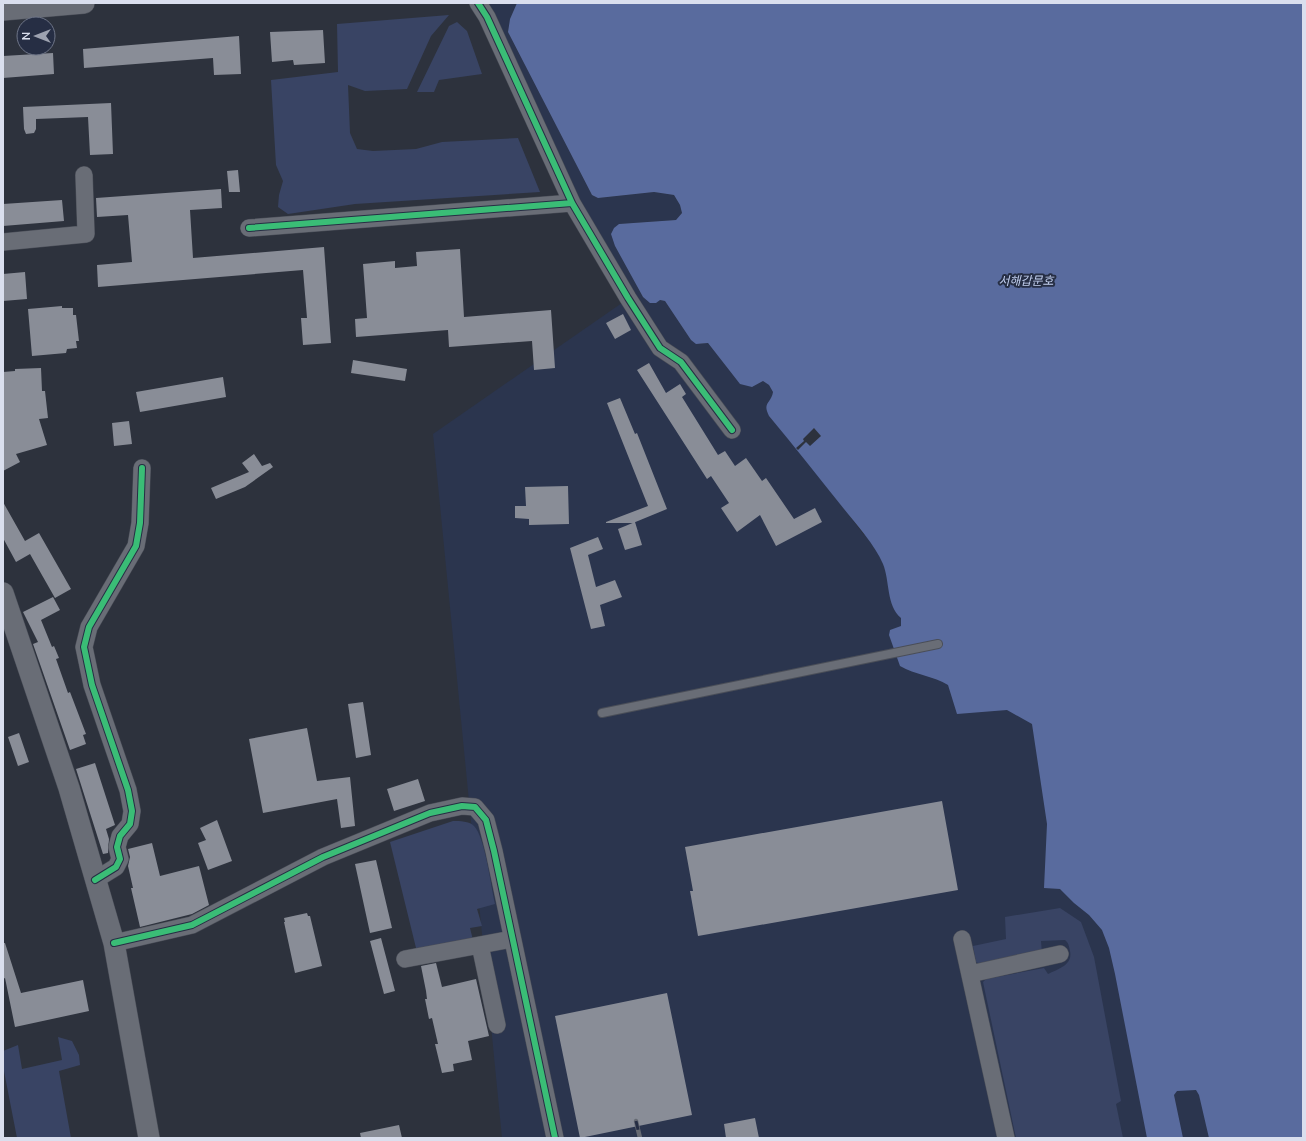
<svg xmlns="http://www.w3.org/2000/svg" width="1306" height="1141" viewBox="0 0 1306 1141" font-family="Mulish,'Noto Sans KR',sans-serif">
<rect width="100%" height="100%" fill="#2d323d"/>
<path fill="#2b354e" d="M470,3h47l-7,16 -2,13 84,163 6,3 56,-6 20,3 6,10 2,8 -6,7 -57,4 -4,22 28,51 22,4 26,39 9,4 8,-1 25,32 19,12 11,-6 6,4 4,7 -4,24 42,49 53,70 368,-65 71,668h-801l-69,-704 199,-138z"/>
<path fill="#394464" d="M449,15l-18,21 -24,53 -42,2 -17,-6 2,48 7,16 16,2 43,-2 26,-7 76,-4 22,54 -185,12 -67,10 -10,-7 1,-12 4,-14 -7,-16 -5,-85 67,-8 -1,-48z
M457,22l10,9 15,43 -43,6 -5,12h-17l32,-66z
M453,821c7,0 16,0 21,5 11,11 17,61 21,78l-18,5 5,17 -12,2 3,12 -56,12 -27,-110z
M1060,908l21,14 13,35 27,144 -5,3 7,34h-107l-33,-156 3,-3 58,-11 4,6c10,-5 25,-9 22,-23 -1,-4 -1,-8 -5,-11l-24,1 1,12 -62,11 -4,-2 -3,-16 33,-7 -1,-22z
M58,1037l14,4 7,14 1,10 -21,6 12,67h-54l-14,-72v-15l15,-6 4,24 40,-9z"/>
<path fill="#596b9e" d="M517,3h786v1135h-94l-10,-43 -3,-5 -19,1 -3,4 9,43h-36l-32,-164 -6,-26 -7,-18 -13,-15 -15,-12 -14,-14 -16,-1 3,-64 -15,-100 -25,-14 -50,4 -9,-29c-14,-9 -33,-10 -48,-19l-11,-31 1,-5 11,-4v-8c-15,-13 -11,-37 -18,-54 -8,-19 -26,-39 -39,-55 -25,-31 -49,-62 -75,-93 -7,-14 2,-12 4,-24l-4,-7 -6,-4 -11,6 -12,-3 -32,-41 -12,1 -5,-4 -26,-39 -5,-1 -4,3h-6l-7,-6 -28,-51 -4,-12 3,-6 5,-4 57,-4 6,-7 -2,-8 -6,-10 -20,-3 -56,6 -6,-3 -84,-163 2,-13z"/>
<path fill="#2d323d" d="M814,428l7,8 -11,10 -4,-4 -8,8 -2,-2 8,-7 -1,-2z"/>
<path fill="#898d97" d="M323,30l2,33 -31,2 -1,-5 -21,2 -2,-30z
M239,36l2,38 -27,1 -1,-17 -129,10 -1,-19z
M53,53l1,21 -51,4v-22z
M111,103l2,51 -23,1 -2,-38 -52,2v10l-2,4 -8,1 -2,-5 -1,-22z
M238,170l2,22h-11l-2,-21z
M221,189l1,19 -32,2 3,48 131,-11 7,96 -28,2 -2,-27h6l-4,-48 -205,17 -1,-22 35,-3 -4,-47 -31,2 -1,-19z
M62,200l2,21 -61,5v-22z
M460,249l4,68 87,-7 4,58 -21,2 -2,-29 -83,6 -1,-17 -92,7 -1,-18 12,-1 -4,-54 32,-3v7l22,-2 -1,-14z
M25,272l2,27 -24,2v-27z
M62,306v2h11v7h3l3,26h-3l1,7 -10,1 -1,4 -34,3 -4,-47z
M623,314l8,16 -16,9 -9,-16z
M353,360l54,9 -2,12 -54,-8z
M649,363l17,30 14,-9 6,10 -4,3 36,58 7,-4 10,15 11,-8 16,23 4,-3 28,41 21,-11 7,14 -46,24 -16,-31 -23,17 -16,-24 8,-5 -18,-27 -4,3 -70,-109z
M41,368l1,23h3l3,27 -9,1 8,26 -31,9 4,8 -17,9v-99l12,-1v-2z
M223,377l3,20 -86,15 -4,-20z
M620,398l15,36 2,-1 30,76 -34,14h-27v-1l42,-16 -41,-103z
M129,421l3,23 -18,2 -2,-23z
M254,454l8,12 8,-3 3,4 -28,20 -29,12 -5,-11 38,-16 -7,-9z
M568,486l1,38 -40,1v-6l-14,-1v-12h11l-1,-19z
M3,502l22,39 14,-8 32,56 -16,9 -25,-44 -14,8 -13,-24z
M635,522l7,23 -17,5 -7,-21z
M598,537l5,12 -15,6 8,32 19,-7 7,17 -22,8 5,21 -14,3 -21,-81z
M53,597l7,13 -19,10 11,27 2,-1 5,12 -3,1 12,34 2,-1 16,42 -3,1 3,9 -16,6 -37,-106 5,-2 -15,-30z
M363,702l8,53 -15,3 -8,-54z
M307,728l10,53 33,-4 5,49 -14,2 -4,-29 -74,14 -14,-74z
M19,733l10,29 -11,4 -10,-29z
M95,763l20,62 -9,4 3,10 -1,14 -5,1 -27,-85z
M418,779l7,22 -31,10 -7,-22z
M942,801l16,89 -260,46 -8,-45h3l-8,-44z
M217,820l15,41 -24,9 -10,-27 8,-3 -6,-12z
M152,843l8,33 39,-10 10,39 -17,9 -52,13 -9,-39h2l-5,-22 2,-9 -2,-8z
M376,860l16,68 -22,5 -15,-69z
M307,913l1,3h2l12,50 -27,7 -11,-51h1l-1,-4z
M381,938l14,53 -11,3 -14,-53z
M3,943h2l16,50 62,-13 6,31 -74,16 -10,-49 -2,1z
M436,963l6,24 34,-8 13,57 -21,5 4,19 -19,4 1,7 -12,2 -7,-29h3l-6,-26 -3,1 -4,-20h2l-1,-8 -5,-25z
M667,993l25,122 -112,23 -25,-122z
M755,1118l4,20h-33l-2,-14z
M399,1125l3,13h-41l-1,-5z"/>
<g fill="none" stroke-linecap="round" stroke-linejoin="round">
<g stroke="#4a4e58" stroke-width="10">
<path id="service" d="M602,713l336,-69"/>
</g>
<g stroke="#4a4e58" stroke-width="18">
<path id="minor" d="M478,3l9,14 85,186 56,95 32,50 21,14 51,68
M249,228l323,-25
M3,242l83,-8 -2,-59
M95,880l21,-13 4,-8 -3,-12 3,-11 10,-12 2,-13 -4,-21 -36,-105 -8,-38 5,-20 47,-81 4,-23 2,-55
M962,939l44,199
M114,943l78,-18 131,-68 107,-44 32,-7 13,1 11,13 8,31 61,287
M480,945l17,80
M405,959l107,-20
M970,974l90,-20"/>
</g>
<g stroke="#4a4e58" stroke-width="22">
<path id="tertiary" d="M3,10l81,-7
M3,593l66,195 45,155 35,195"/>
</g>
<use href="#service" stroke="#696d76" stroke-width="8"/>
<use href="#minor" stroke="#696d76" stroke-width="17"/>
<use href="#tertiary" stroke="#696d76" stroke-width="21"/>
<g stroke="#666a73" stroke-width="4.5">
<path id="rail" d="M636,1121l4,17"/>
</g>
<use href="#rail" stroke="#262e44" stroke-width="3" stroke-dasharray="9" stroke-linecap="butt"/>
<g stroke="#262e44" stroke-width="8">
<path id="cycleway" d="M478,3l9,14 85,186 56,95 32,50 21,14 51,68
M249,228l323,-25
M95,880l21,-13 4,-8 -3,-12 3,-11 10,-12 2,-13 -4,-21 -36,-105 -8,-38 5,-20 47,-81 4,-23 2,-55
M114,943l78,-18 131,-68 107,-44 32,-7 13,1 11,13 8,31 61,287"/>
</g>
<use href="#cycleway" stroke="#3abd76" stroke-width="6"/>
</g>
<g text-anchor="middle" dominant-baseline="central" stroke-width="4" stroke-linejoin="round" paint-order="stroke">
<g font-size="12" font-style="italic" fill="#c2cfef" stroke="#262e44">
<text x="1026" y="280">서해갑문호</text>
</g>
</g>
<rect width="1306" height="1141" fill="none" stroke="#dadfee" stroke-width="8"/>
<g transform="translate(36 36) rotate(270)"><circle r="19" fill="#262e44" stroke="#6e7588"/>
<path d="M0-3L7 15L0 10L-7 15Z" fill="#9da2b0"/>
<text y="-6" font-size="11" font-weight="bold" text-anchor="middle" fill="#dadfee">N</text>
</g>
</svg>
